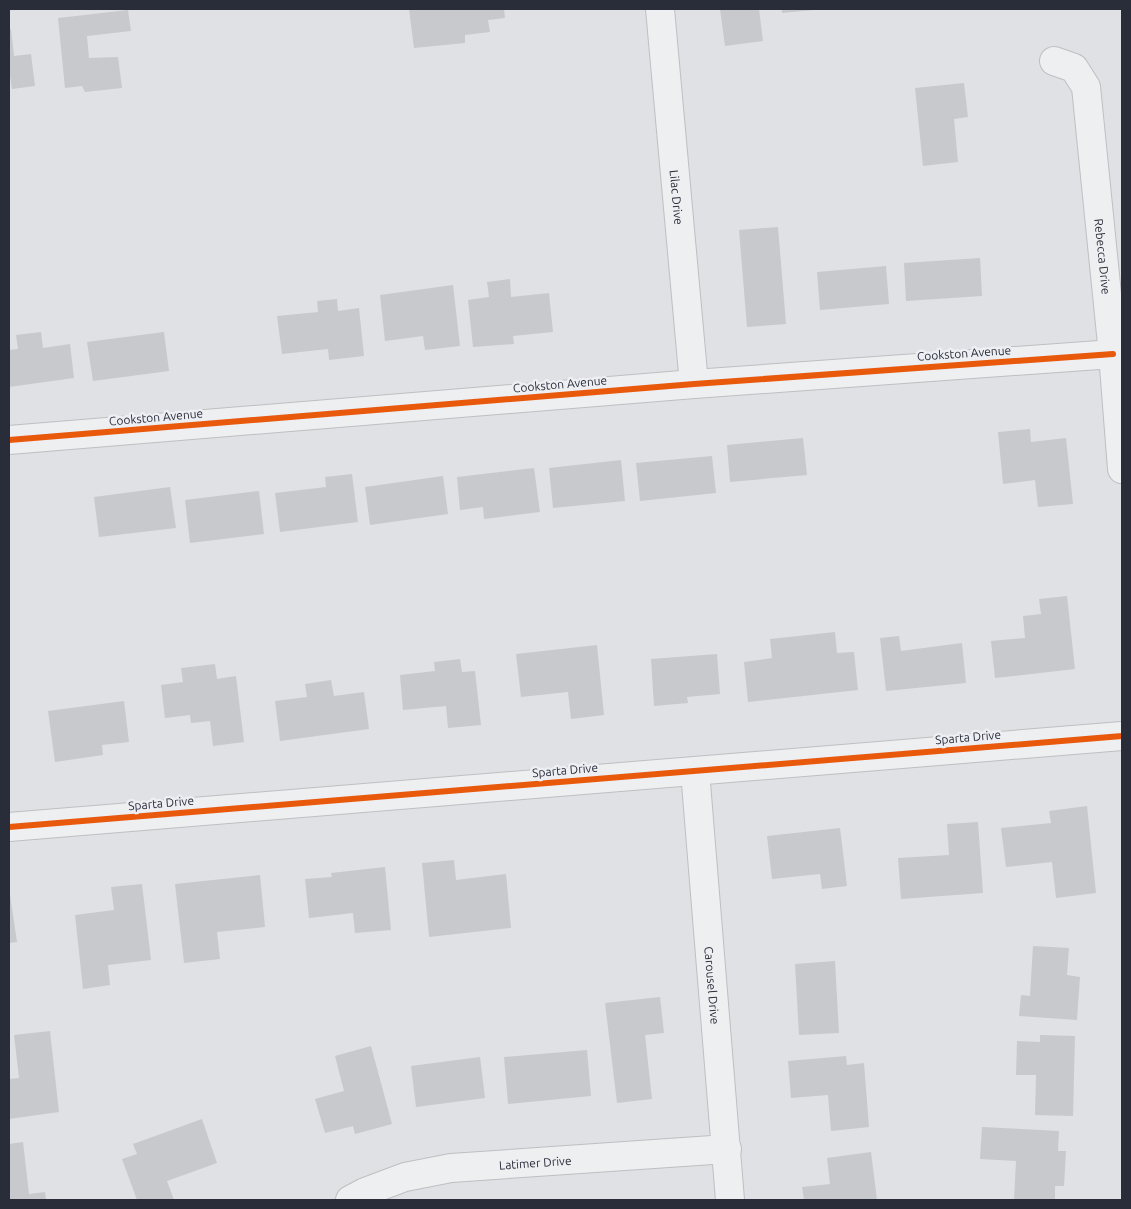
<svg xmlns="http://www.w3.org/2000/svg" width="1131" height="1209" viewBox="0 0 1131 1209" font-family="Ubuntu,sans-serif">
<rect width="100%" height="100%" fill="#e0e1e4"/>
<path fill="#c8c9cc" d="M409,9h95l1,9 -17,2 2,12 -25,3v8l-51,5z
M720,9h39l4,32 -38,5z
M782,9h31v1l-31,3z
M128,10l3,21 -44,5 2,22 29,-1 4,31 -37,4 -3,-6 -17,2 -7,-70z
M9,29h2l3,27 17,-2 4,32 -23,3 -3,-19z
M964,83l4,34 -14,2 4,43 -35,4 -8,-78z
M778,227l8,97 -39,3 -8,-97z
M980,258l2,38 -76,5 -2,-38z
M886,266l3,38 -69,6 -3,-38z
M510,279l1,18 38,-4 4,39 -40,4 1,8 -41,3 -5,-47 21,-3 -2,-15z
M453,285l7,61 -35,4 -2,-14 -38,5 -5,-46z
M337,299l1,12 21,-3 5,48 -35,4 -1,-11 -46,5 -5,-38 41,-4 -1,-11z
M41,332l2,16 27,-4 4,34 -65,9v-37l9,-1 -2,-14z
M164,332l5,39 -76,10 -6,-39z
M1030,429l1,13 35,-4 7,66 -35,3 -3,-27 -32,4 -5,-52z
M803,438l4,37 -77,7 -3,-37z
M712,456l4,37 -76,8 -4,-38z
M621,460l4,41 -72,7 -4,-40z
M534,468l6,44 -56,7 -1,-12 -23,3 -3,-33z
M352,474l6,48 -78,10 -5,-39 51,-6 -1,-10z
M443,476l5,38 -78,11 -5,-38z
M170,487l6,41 -77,9 -5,-40z
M259,491l5,43 -74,9 -5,-43z
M1067,596l8,73 -80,9 -4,-37 34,-3 -2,-22 18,-2 -2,-15z
M835,632l2,21 17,-1 4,38 -110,12 -4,-40 28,-4 -2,-19z
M899,636l2,15 61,-8 4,40 -80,8 -6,-53z
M597,645l7,70 -33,4 -3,-27 -47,5 -5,-43z
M717,654l3,40 -33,3 1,6 -34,3 -3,-47z
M460,659l2,13 13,-1 6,54 -33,3 -2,-22 -43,4 -3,-35 35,-4 -1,-9z
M215,664l2,15 19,-3 8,66 -31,4 -3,-25 -19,2 -1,-8 -25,3 -4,-33 22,-3 -2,-14z
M331,680l3,16 30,-4 5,37 -89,12 -5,-40 32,-4 -2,-13z
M124,701l5,41 -27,3 1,10 -48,7 -7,-51z
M1087,806l9,87 -40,5 -4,-36 -46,5 -5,-39 50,-5 -2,-12z
M978,822l5,71 -82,6 -3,-41 51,-3 -2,-31z
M840,828l7,58 -25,3 -2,-15 -48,5 -5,-43z
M454,860l2,20 50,-6 5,54 -82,9 -7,-74z
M385,867l6,63 -36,3 -2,-20 -44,5 -4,-39 27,-2 -1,-4z
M260,875l5,52 -48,5 3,27 -36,4 -9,-79z
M142,884l9,76 -43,5 2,20 -27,4 -8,-74 39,-5 -3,-23z
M9,888l8,54 -8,1z
M1033,946l36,2 -2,27 13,2 -3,43 -58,-4 2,-21 9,1z
M835,961l4,72 -40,2 -4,-71z
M660,997l4,36 -19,2 7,64 -35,4 -12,-100z
M50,1031l9,81 -50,7v-40l10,-1 -5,-43z
M1040,1035l35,1 -2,80 -38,-1 1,-40h-20l1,-34 23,1z
M371,1046l21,78 -37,10 -2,-8 -28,7 -10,-34 29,-8 -9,-35z
M587,1050l4,46 -83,8 -4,-47z
M846,1056l1,9 17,-2 5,64 -38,4 -3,-36 -37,3 -3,-37z
M480,1057l5,41 -69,9 -5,-41z
M202,1119l15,44 -50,18 7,19h-37l-15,-41 15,-5 -4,-10z
M982,1127l77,4 -1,20h8l-2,35h-9v14h-41l2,-39 -36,-2z
M23,1142l6,52 16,-2 1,8h-37v-56z
M871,1152l6,48h-73l-2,-13 28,-3 -3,-26z"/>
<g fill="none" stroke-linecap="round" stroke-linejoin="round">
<g stroke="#bebfc2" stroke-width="30">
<g id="street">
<path id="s1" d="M660,9l34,375"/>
<path id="s2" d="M1054,61l20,7 12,19 27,267 9,115"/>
<path d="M9,440l685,-56 419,-30"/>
<path id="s3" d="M695,771l35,429"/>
<path d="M9,827l1113,-91"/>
<path id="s4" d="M350,1200l15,-8 40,-15 46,-9 276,-19"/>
</g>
</g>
<use href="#street" stroke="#eeeff1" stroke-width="28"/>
<g stroke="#edeff3" stroke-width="9">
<path id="cycleway" d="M9,440l685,-56 419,-30
M9,827l1113,-91"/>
</g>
<use href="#cycleway" stroke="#e8590c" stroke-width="6"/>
</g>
<g text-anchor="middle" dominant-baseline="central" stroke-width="5" stroke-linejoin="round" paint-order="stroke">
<g font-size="12" fill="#292d3a" stroke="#edeff3">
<text stroke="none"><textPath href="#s1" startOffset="189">Lilac Drive</textPath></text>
<text stroke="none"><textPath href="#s2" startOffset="214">Rebecca Drive</textPath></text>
<text transform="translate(964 353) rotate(-4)">Cookston Avenue</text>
<text transform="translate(560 384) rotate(-5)">Cookston Avenue</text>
<text transform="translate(156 417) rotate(-5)">Cookston Avenue</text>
<text transform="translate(968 737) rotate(-5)">Sparta Drive</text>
<text transform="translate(565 770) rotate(-5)">Sparta Drive</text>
<text transform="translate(161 803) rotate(-5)">Sparta Drive</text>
<text stroke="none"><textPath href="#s3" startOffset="215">Carousel Drive</textPath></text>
<text stroke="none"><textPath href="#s4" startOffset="191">Latimer Drive</textPath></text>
</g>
</g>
<rect width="1131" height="1209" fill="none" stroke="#292d3a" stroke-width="20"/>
</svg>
